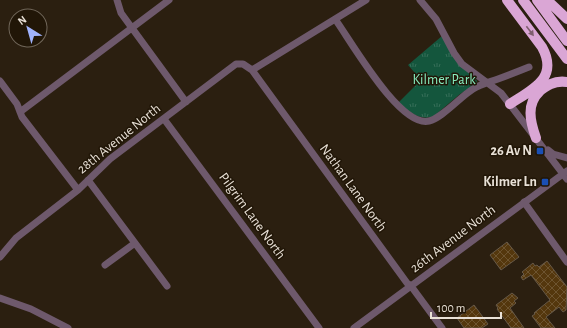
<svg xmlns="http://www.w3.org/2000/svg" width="567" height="328" viewBox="0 0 567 328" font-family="'Alegreya Sans',sans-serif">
<defs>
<pattern id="grass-tufts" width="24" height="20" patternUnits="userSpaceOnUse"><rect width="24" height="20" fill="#14563d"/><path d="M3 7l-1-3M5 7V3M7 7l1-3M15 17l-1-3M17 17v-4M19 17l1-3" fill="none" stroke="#366e58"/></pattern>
<pattern id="building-cross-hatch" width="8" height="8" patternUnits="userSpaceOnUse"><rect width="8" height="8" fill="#54370d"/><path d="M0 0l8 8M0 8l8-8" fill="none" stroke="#6d5430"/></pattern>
</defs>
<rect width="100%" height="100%" fill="#2b1f10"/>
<path fill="url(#grass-tufts)" d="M442,36l35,45 -1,3 -16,10 -26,22c-14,6 -25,-5 -36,-13l23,-23 -13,-15z"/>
<path fill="url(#building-cross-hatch)" stroke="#665847" d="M507,242l12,15 -18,13 -11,-15z
M547,261l20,26 -1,23 -3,2 -4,-5 -13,10 9,11h-14l-9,-12 3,-2 -1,-1 16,-13 -19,-25 -8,5 -2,-3 3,-3 -2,-2 11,-9 2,3 2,-1 2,2z
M512,293l6,5 -4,3 2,2 -6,5 14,20h-13l-14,-19 1,-1 -2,-3z
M474,305l14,19 -6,4h-18l-7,-10z"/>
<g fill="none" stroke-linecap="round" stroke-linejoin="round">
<path stroke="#6e596c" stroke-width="7" d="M117,0l4,13 65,89
M420,0l16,19 18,34 8,11 39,29 66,86
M335,19c16,22 65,109 94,102 13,-3 31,-24 44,-32 8,-5 17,-7 25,-10 11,-4 21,-8 31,-12
M252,70l114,-70
M0,81l17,23 5,13 56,73
M20,112l149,-112
M164,119l155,209
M548,150l5,4 14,4
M88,180l79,106
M524,202l43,60
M0,257l16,-19 62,-48 32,-31 126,-95h7l9,6 155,213 4,3 31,42
M105,265l30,-22
M0,298l31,11 37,19
M354,328l213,-157"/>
<path stroke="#daa6d5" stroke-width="10" d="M507,0l35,47c17,31 -9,42 -32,57
M523,0l44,59
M537,0l30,41
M547,0l20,19
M537,93c9,-7 17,-13 30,-11
M536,138c-6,-17 -10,-34 4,-47"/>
</g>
<defs><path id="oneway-solid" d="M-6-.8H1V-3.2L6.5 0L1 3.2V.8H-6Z"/></defs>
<use fill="#7e5e6e" href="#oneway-solid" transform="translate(530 31) rotate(53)"/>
<g fill="#1a4fb4" stroke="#211607" stroke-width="1.5">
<rect x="536" y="147" width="8" height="8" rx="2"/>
<rect x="541" y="178" width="8" height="8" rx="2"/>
</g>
<g text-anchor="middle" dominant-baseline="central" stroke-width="3" stroke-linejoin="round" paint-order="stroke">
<g font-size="14" fill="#88edbf" stroke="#211607">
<text x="444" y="80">Kilmer Park</text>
</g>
<g font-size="14" fill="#e9e1d7" stroke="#211607">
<text transform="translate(119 139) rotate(-39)">28th Avenue North</text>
<text transform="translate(353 188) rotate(54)">Nathan Lane North</text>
<text transform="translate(252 216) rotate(54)">Pilgrim Lane North</text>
<text transform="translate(453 239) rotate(-37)">26th Avenue North</text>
</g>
<g font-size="14" font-weight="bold" fill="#e9e1d7" stroke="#211607" text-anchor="end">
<text x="532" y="151">26 Av N</text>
<text x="537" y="182">Kilmer Ln</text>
</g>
</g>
<g transform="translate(28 28) rotate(323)"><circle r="19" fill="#211607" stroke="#71675a"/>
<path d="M0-3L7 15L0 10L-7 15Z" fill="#a0b3fd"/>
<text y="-6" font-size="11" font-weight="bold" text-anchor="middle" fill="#e9e1d7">N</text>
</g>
<path d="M431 312v6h70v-6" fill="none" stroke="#e9e1d7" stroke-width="2"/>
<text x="437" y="312" font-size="12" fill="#e9e1d7" stroke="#211607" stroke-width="3" paint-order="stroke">100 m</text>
</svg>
